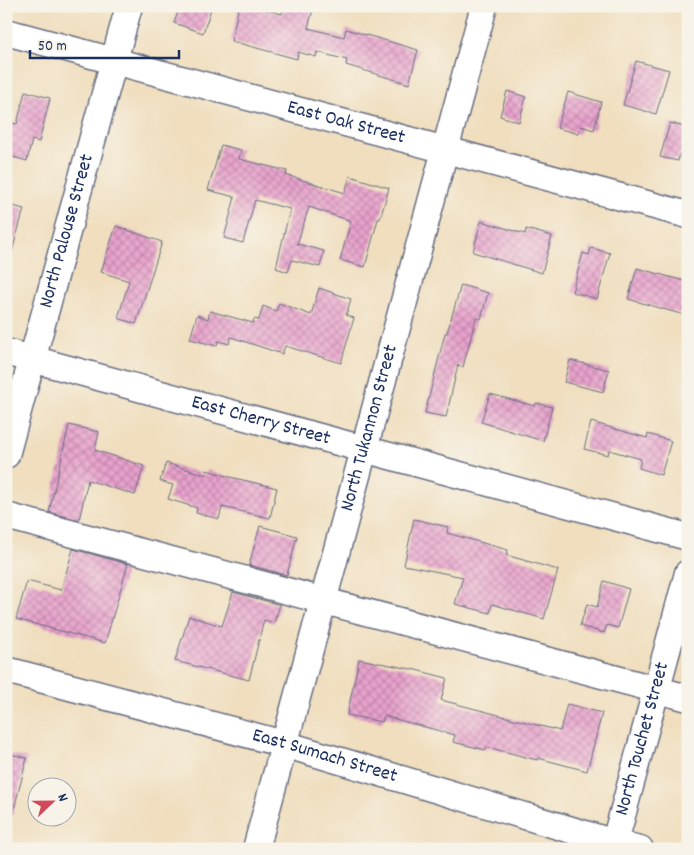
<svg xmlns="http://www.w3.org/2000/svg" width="694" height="855" viewBox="0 0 694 855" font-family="Dekko,sans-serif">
<defs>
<pattern id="building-cross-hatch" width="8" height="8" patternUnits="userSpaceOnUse" patternTransform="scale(1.25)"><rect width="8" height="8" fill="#e9a2cc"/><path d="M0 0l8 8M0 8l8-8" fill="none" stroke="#bc84a9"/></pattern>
</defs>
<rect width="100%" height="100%" fill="#f7f3e8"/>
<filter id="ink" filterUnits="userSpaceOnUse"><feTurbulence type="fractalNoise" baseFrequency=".02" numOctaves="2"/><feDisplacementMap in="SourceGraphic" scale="10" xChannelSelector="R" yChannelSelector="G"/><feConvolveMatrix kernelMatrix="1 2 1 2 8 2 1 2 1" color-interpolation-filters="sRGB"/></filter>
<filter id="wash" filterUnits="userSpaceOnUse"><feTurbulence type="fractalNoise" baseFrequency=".0096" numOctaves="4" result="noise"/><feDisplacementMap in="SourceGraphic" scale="20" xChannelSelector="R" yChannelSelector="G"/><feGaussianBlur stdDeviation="1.12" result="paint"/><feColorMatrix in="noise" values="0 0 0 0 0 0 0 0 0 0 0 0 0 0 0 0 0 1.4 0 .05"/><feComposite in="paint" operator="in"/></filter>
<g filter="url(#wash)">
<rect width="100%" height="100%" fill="#f0debe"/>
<g id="blocks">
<path fill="url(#building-cross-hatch)" d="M180,6h32l-9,27 -29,-10z
M239,6h13l30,8 2,-8h30l-6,22 36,9 2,-8 72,21 -9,34 -63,-19 1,-5 -30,-8 -1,5 -18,-5 -1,7 -66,-18z
M636,61l33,9 -13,44 -33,-9z
M25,91l25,7 -11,44 -7,-2 -5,21 -21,-6v-18l4,-15 7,2z
M507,91l19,6 -7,25 -19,-6z
M568,92l33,10 -7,28 -13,-4 -2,8 -22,-6z
M670,123l18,5v27l-8,-2 -2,8 -18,-4z
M221,145l20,5 -2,9 48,12 -1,4 59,18 5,-17 39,12 -9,31h-2l-13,48 -25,-7 11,-39 -42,-14 -12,37 27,7 -4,16 -28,-7 -4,12 -12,-4 14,-59 -35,-9 -12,43 -19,-5 11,-41 -27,-7z
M6,204l18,5 -13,46 -5,-1z
M481,221l44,13 1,-5 26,7 -10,37 -69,-21z
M116,226l46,16 -26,82 -18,-6 11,-37 -28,-9z
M591,248l19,5 -13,46 -25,-7 11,-39 6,2z
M637,268l51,14v34l-60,-17z
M461,285l27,8 -7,26 -5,-1 -13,49 -5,-2 -12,52 -21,-4 20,-80h2z
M319,288l32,11 -5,16 8,3 -13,45 -56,-17 -3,8 -51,-17 -2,7 -11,-3 -1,5 -27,-7 7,-24 11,4 2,-8 43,12 1,-4 5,1 4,-14 13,5 3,-8 32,12z
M570,360l39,10 -6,22 -39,-10z
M490,394l45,12 1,-3 16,4 -9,34 -62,-19z
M591,422l56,16 1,-4 23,7 -10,34 -22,-7 2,-9 -32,-9 -1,5 -24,-6z
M69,425l30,7 -4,18 49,16 -9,29 -47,-15 -9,40 -30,-8z
M166,463l40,12 1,-5 23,7 47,11 -7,30 -48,-11 -3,12 -23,-6 1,-5 -29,-9 5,-14 -13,-4z
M414,519l34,8 -1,6 61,17 -2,5 52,15 -14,49 -52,-15 -2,9 -35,-9 8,-27 -59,-12z
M260,526l37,10 -10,39 -38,-10z
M73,549l55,15 -23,79 -89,-24 11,-38 34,9z
M604,581l25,8 -11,39 -11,-3 -3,8 -24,-7 7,-22 10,3z
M233,592l47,13 -6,18 -10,-3 -15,60 -74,-19 14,-45 33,10z
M359,659l57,11 31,8 -6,22 119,31 7,-27 35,9 -15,58 -49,-13 -1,2 -50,-13 -1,3 -33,-8 2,-7 -71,-19 -2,6 -35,-7z
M6,753l21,5 -15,59 -6,-1z"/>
</g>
</g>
<g filter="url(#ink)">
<use href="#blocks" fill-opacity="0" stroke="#666c80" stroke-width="1"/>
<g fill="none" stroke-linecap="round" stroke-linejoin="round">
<g stroke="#666c80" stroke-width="29">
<g id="minor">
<path id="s1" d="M6,32l682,183"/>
<path id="s2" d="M6,352l682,185"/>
<path id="s3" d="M6,455l123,-449"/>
<path d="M6,516l682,182"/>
<path id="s4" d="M6,670l278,74 331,99 25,6"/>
<path id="s5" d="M256,849l228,-843"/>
<path id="s6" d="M613,849l75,-276"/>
</g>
</g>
<use href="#minor" stroke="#fff" stroke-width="26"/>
</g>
</g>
<g text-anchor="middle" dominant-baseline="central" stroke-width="4" stroke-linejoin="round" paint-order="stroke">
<g font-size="20" fill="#1b2f5e" stroke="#f7f3e8">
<text stroke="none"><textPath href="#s1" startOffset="352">East Oak Street</textPath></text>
<text stroke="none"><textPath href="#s3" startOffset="232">North Palouse Street</textPath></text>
<text stroke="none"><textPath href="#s2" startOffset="264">East Cherry Street</textPath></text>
<text stroke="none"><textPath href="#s5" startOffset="436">North Tukannon Street</textPath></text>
<text stroke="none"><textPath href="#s6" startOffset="114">North Touchet Street</textPath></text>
<text stroke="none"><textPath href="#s4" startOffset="330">East Sumach Street</textPath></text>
</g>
</g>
<rect width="694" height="855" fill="none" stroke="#f7f3e8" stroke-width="25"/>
<g transform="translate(52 802) rotate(68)"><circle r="24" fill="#f7f3e8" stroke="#9fa5b1"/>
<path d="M0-4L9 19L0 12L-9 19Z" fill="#d1495b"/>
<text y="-8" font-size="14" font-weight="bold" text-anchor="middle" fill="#1b2f5e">N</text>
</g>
<path d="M30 50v8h149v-8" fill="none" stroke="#1b2f5e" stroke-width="2.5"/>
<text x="38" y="50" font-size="15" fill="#1b2f5e" stroke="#f7f3e8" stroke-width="4" paint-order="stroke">50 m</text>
</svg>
